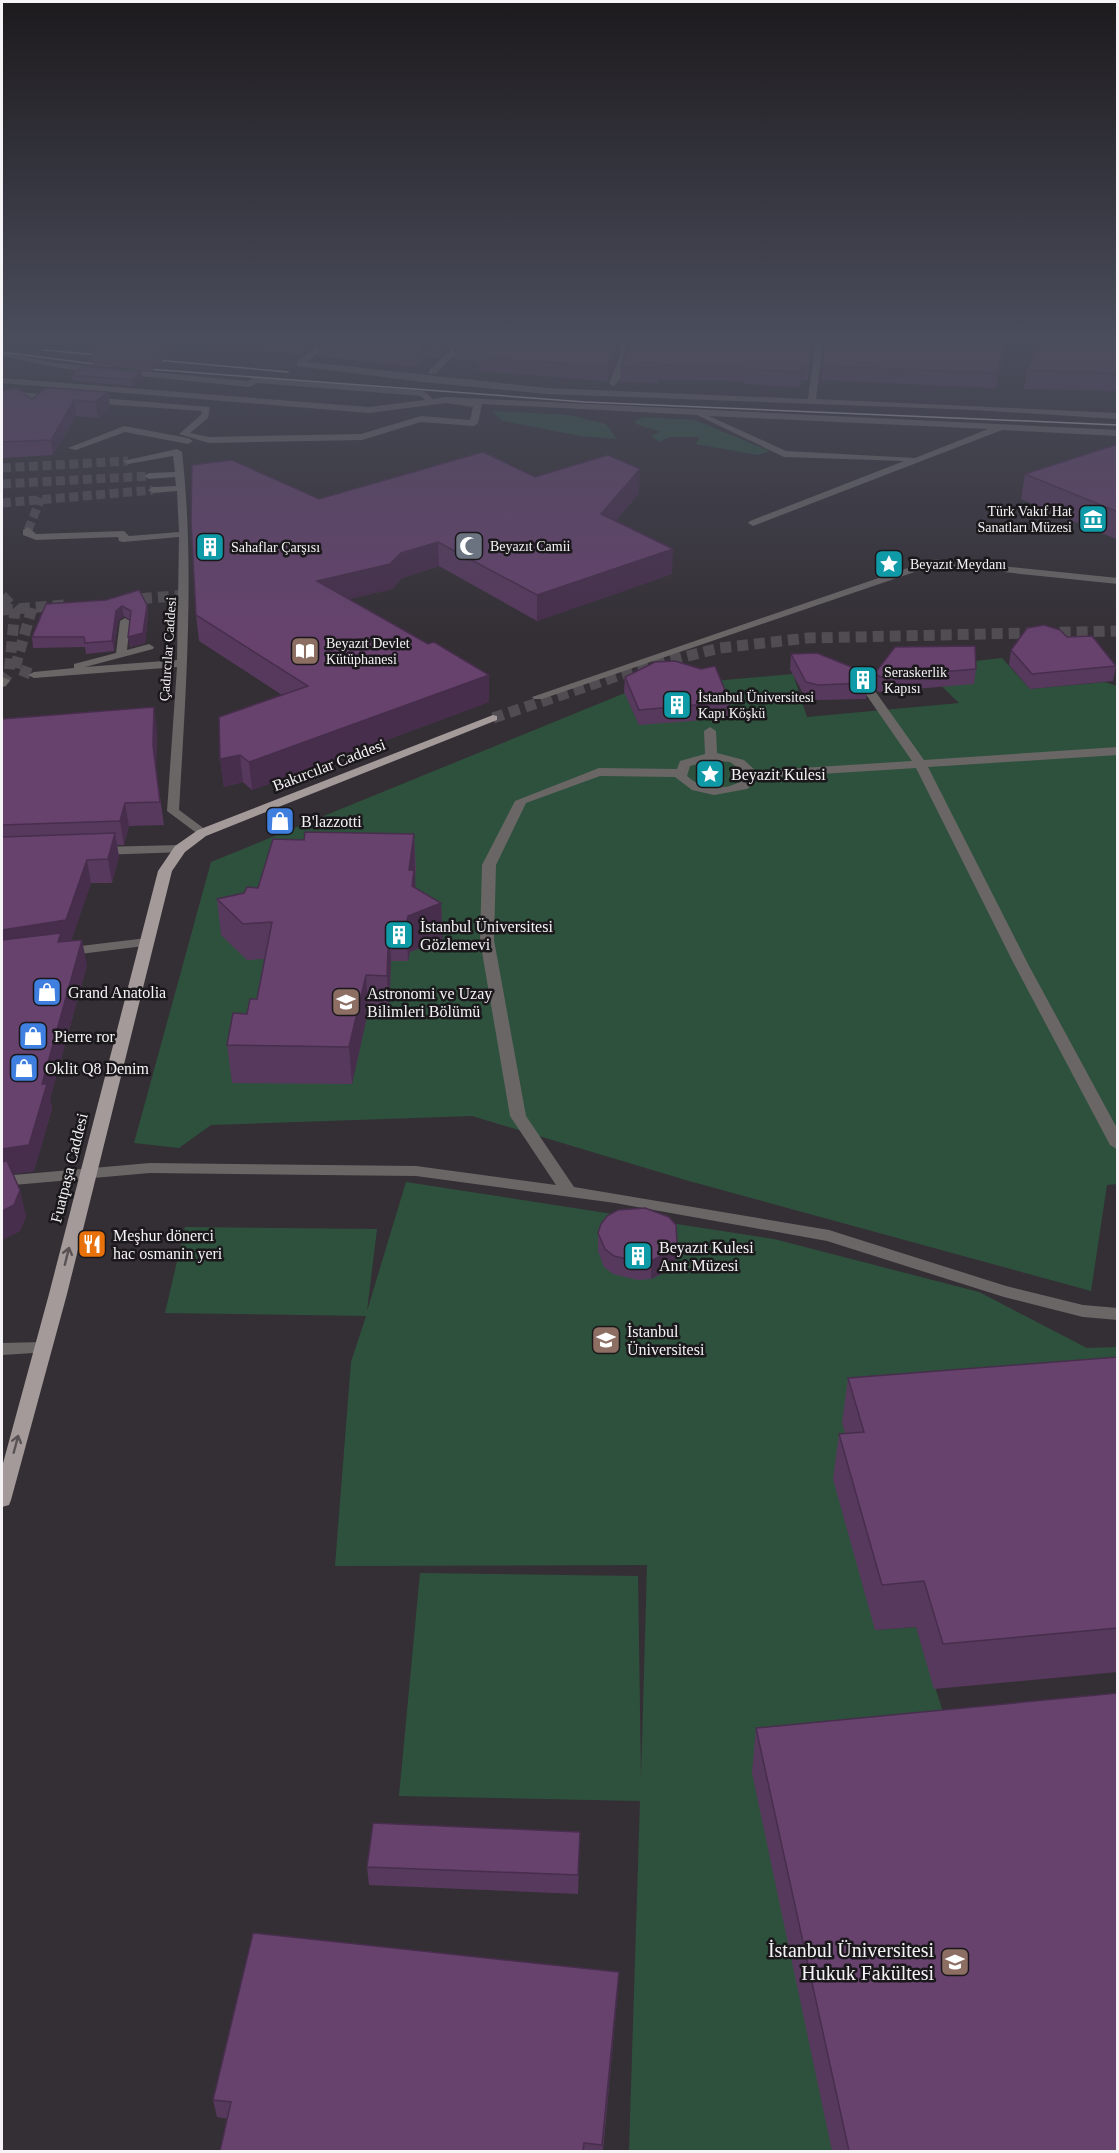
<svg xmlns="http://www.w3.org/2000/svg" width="1119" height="2153" viewBox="0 0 1119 2153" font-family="Georgia,serif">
<rect width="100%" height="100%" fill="#342f35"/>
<path fill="#2e513d" d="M492,411l77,4 37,9 11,15 -36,-3 -78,-15z
M643,417l52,3 75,31 -12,4 -62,-11 3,-7h-29l-11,5 -8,-6 9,-4c-9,-5 -17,-3 -26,-10z
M1002,658l28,31 75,-7 12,4 1,498 -11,1 -16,106 -402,-110 -217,-65 -261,9 -32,23 -45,-5 77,-281 414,-169 14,32 75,-44 79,-7 14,43 152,-14 -37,-36z
M406,1182l368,57 205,53 108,56 30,-1v32l-259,98 17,153 41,-3 40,126 -124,398h-203l11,-350 -241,-5 21,-223 218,3 3,203 6,-214 -312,1 16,-204 15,-46 -201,-3 20,-86 192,2 -10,82z"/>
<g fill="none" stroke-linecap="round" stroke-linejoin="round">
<path stroke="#514c52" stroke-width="9" stroke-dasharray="9 4.5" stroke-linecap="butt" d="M2,468l126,-7
M2,484l147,-8
M2,503l151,-13
M28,530l13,-32"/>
<path stroke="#514c52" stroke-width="11" stroke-dasharray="11 6" stroke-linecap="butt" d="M2,596l13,13 -6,64 -5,7
M124,600l63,-5
M32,608l-17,60 19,7
M2,610l62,-5"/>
<path stroke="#514c52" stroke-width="11" stroke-dasharray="11 6" stroke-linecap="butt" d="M493,718l154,-52 73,-18 88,-10 310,-7"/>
<path fill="#6a6666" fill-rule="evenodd" d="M82,338h9l-6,7h-6z
M327,338h9l-29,24 240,26 261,11 8,-61h8l-8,61 302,14v6l-143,-9 -428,-16 -124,-12 -126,-16v-4z
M464,338h9l-38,36h-6v-4z
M619,338h8c1,14 0,39 -14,48l-4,-3 11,-27z
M1001,338h31l33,5 -4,2 -56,-5z
M2,352l53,11 43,4 4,3 -4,3 -43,-6 -53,-11z
M122,369l126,12 7,-4 169,14 9,8 13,-2 672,33v6l-116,-6 -249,96 -5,-3 2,-2 154,-60 -120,-4 -87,-42 -215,-11 -4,19 -4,3 -53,-4 -59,18 -153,3 -30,-9 22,-19 1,-4 -114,-8 -4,-3 4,-3 122,10 -2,11 -18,15 19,4 152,-3 60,-18 49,4 3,-13 -27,-4 -77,10 -367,-30v-5l367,29 56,-7 -4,-4 -164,-13 -7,4 -131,-13v-4zM709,416l279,13 -73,29 -129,-7z
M2,391l53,4 4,3 -4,3 -53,-4z
M124,426l64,12 5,3 -5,3 -63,-12 -49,18 -8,-2z
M177,449l5,3c13,114 4,238 -3,358l27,20 2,3 -6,4 -35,-26 10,-144 -143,11 -6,-3 6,-3 40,-4v-4l42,-11 4,-32 5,-3 5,3 -3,29 22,-6 5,3 -1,2 -68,18 92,-7 2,-123 -56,5 -4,-1 -1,-4 -82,3 -13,-5v-5l5,-3 8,7 88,-3 5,5 50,-4 -2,-41 -24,2 -5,-3 5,-3 23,-1 -1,-9 -26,2 -5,-3 5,-3 26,-1 -2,-16 -45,8 -5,-3z
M934,559l184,19v6l-183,-19 -393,134h-8l-2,-2z
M2,677l8,3 -4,6 -4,1z
M871,690l4,1 49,69 194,-13v8l-190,12 100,197 90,166v20l-8,-5 -96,-181 -98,-196 -159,10 -3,6 -7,5 -33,6 -22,-5 -17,-13 -75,-1 -74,27 -30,62 -2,75 32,176 48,71 255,43 177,56 77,19 35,3v12l-35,-3 -79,-20 -177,-56 -212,-38 -199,-27 -266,-3 -148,13v-10l148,-13 266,3 140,19 -46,-69 -30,-176 2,-75 33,-64 84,-33 78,1 3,-8 25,-7 -1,-23 6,-4 6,4 1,22 27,7 12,11 156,-10 -47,-68zM712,760l18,2 14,10 1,7c-19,12 -41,12 -58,-3l3,-10z
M180,845l6,4 -1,3 -86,3 -6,-4 6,-4z
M147,938l7,4 -2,3 -88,11 -7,-4 7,-4z
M43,1342l6,2 3,4 -3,4 -47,3v-12z"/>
<path fill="#a39a99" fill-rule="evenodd" d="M493,715l4,1v4l-291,116 -21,16 -13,19 -105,423 -56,206 -2,5 -7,2v-40l47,-173 109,-423 17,-25 23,-16z"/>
<path stroke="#bfbcc0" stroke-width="1.5" d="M43,350l66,6
M2,352l107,14
M145,359l143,13
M135,368l450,34 533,23"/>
</g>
<path fill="#58395e" d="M105,338h513v18l-11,25 -128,-10v-10l-24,-2 -1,-14 6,-6 -21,19 -11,-1 -11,10 -99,-11 -1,-13 -14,11 -122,-10 -29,26 -59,-5 -2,-15z
M627,338h187l-6,42h-6l-2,7 -56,-3v-3l-86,-1v3l-38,-1 1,-15 7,-21z
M1118,338v53l-94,-2 3,-19z
M1007,342l-11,46 -175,-8 1,-14z
M72,375l70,3 -9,8 -60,-5z
M2,391l30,8 76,-7 2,15 -12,11 -22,-2 -23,39 -51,3z
M1118,444v96l-97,-41 4,-25z
M535,477l104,16 -24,28 57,53 -135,47 -98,-55 -37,12 -10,11 -43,10 79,45 61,31v27l-237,88 -9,-8 -19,5 -4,-28 62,-64 -83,-54 -3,-26 123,-116z
M46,604l101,1 1,10 -3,28 -15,4 -2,-10 2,-17 -6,-4 -6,5 -4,30 -28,3 -1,-7 -52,1 -1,-11z
M1067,637l49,29 -3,15 -83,8 -21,-24 2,-15z
M791,654l78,20 -3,25 -49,1 -12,-3 -15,-28z
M976,669l-2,15 -95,8 -6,-4 2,-15z
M625,677l105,25 -1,16 -90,7 -15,-33z
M2,719l155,10 -1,39 8,57 -35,1 -5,19h-7l2,12 -7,26h-21l-20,58 16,24 -37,134 2,10 -18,62 -21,3 13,42 -6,15 -18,9v2z
M414,834l2,35 -1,9v10l26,15 2,36 -33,13 -2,9h-17l-2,51h-21l-16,72 -120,-1 -5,-38 30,-46 8,-40 -18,1 -26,-25 -4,-36 27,-6 14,-5 46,-48z
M598,1233l79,10 -1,18 -5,8 -20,10 -13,1 -25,-6 -9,-7 -6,-16z
M1118,1352v320l-184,17 -18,-62 -41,3 -42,-151 6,-45 6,-1 -3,-10 6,-45 268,-21z
M756,1728l362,423h-286l-80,-378z
M580,1832l-2,62 -209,-9 -2,-18z
M618,1990l-15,161h-383l8,-32 -11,-2 -4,-17z"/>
<path fill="#472e4c" d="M170,338h10l1,6 -29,26 -2,-15z
M304,338h19l-6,4v1l-14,11 -1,-14z
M445,338h17l-23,20 -1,-14z
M813,338h1l-6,42 1,-15z
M1006,338h1v4l-11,46 1,-15z
M618,341v15l-11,25v-14z
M427,343l1,14 -11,10 -1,-14z
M803,365l-1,15 -2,7 1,-15z
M141,372l1,6 -9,8 -1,-6z
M108,392l2,15 -12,11 -3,-16z
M74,400l2,16 -23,39 -2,-15z
M640,469l-1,24 -38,46v-25z
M438,542l1,24 -37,12 -10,11 -73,17 -2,-25z
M673,549l-1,25 -135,47v-26z
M147,605l1,10 -3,28 -15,4 -2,-10z
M122,606l2,10 -6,5 -4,30 -2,-10 4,-30z
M869,674l-1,15 -1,1 1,-7 -4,-6z
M489,675v27l-237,88 -3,-28z
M154,707l3,22 -1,39 8,57 -11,-80z
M240,755l3,27 -19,5 -4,-28z
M125,803l4,23 -5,19 -4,-24z
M115,833l4,24 -7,26 -4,-24z
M414,834l2,72 25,-3 2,36 -33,13 -2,9 -2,-36 2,-9 1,-46z
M87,860l4,23 -21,62 -68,10v-25z
M389,925l2,36 -2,51 -2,-36z
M82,940l5,25 -37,134 2,10 -18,62 -32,5v-27l40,-65z
M366,975l2,37 -16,72 -3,-37z
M20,1190l6,26 -6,15 -18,9v2v-31z
M677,1243l-1,18 -5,8 -20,10v-18z
M619,1972l-1,18 -16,161v-6z"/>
<path fill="#66426d" stroke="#472e4c" stroke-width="1.5" d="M105,338h65l-20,17 -59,-5z
M278,338h26l-2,2z
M321,338h124l-7,6 -11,-1 -11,10 -99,-11z
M462,338h156v3l-11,26 -128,-10 5,-10 -30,-2z
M629,338h184l-4,27h-6l-2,7 -56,-3v-3l-86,-1v3l-38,-1 8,-24z
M826,338h180l-9,35 -175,-7z
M1044,338h74v35l-91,-3z
M82,366l59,6 -9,8 -60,-5z
M17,388l15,11 14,-11 62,4 -13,10 -21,-2 -23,40 -49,2v-51z
M1118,444v68l-93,-38z
M483,452l52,25 73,-22 32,14 -39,45 72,35 -136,46 -99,-53 -37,11 -11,11 -73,17 111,63 6,-2 55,33 -240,87 -9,-7 -20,4 -1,-42 89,-31 -112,-71 -5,-94 1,-56 40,-5 87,39z
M139,590l8,15 -4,28 -15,4 3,-26 -9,-5 -6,5 -4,30 -27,2 -1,-6h-52l14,-33 60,-4z
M1044,625l16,5 7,7 25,-1 24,30 -84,8 -21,-24 16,-22z
M975,646l1,23 -96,8 -5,-4 20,-26z
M817,653l52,21 -5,3 4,6 -50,2 -12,-3 -15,-28z
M675,661l26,8 14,-3 15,36 -91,8 -14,-33 30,-15z
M154,707l-1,38 7,57 -35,1 -5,18 -118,4v-106z
M305,832l109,2 -5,36h5l-2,16 29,17 -33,13 -2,9h-17l-2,51 -21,-1 -17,72 -122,-2 6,-32 14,1 3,-15h7l15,-77 -29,2 -26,-25 27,-6 3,-6 11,1 15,-49 31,1z
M115,833l-7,26 -21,1 -21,60 -64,10v-93z
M61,933l-3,9 24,-2 -40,144h5l-18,61 -27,4v-209z
M7,1161l13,29 -6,15 -12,6v-49z
M645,1208l24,9 7,8 1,18 -5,7 -21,11 -12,1 -25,-6 -9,-7 -7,-16 3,-9 6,-8 11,-6z
M1118,1357v271l-175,16 -19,-63 -42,4 -43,-151 25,-2 -16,-54z
M1118,1693v458h-269l-93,-423z
M373,1823l207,9 -2,43 -211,-8z
M253,1933l366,39 -17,173 -18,-2 -1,8h-363l11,-49 -18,-2z"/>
<defs><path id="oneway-shaft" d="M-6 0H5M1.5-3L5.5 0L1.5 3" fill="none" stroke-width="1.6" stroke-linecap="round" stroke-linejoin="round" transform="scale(1.5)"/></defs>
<g stroke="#585254">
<use href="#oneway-shaft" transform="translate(67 1256) rotate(-76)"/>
<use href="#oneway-shaft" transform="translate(16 1444) rotate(-75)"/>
</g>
<linearGradient id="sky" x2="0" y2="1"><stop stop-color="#1d1a1d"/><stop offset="0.53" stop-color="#4a4d5c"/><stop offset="1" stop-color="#4a4d5c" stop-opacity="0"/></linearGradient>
<rect width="1119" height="639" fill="url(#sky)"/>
<defs>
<g id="museum-square" transform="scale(1.5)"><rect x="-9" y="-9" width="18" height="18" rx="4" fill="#0f9aa8" stroke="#1a181b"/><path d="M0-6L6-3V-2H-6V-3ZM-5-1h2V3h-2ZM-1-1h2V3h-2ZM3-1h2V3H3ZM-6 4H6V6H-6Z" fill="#fff"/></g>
<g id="mosque-square" transform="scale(1.5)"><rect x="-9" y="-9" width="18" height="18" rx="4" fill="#6b7280" stroke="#1a181b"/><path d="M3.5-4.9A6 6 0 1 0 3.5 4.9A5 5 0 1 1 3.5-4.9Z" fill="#fff"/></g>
<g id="building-square" transform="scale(1.5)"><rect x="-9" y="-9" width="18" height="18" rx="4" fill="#0f9aa8" stroke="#1a181b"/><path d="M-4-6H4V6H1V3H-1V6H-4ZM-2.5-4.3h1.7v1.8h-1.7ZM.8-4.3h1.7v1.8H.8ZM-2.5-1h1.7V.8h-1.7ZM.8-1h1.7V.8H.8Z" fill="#fff"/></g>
<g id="sight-square" transform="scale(1.5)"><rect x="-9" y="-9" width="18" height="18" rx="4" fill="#0f9aa8" stroke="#1a181b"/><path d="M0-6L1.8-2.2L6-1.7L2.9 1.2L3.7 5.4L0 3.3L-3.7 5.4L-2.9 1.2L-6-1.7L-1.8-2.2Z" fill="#fff"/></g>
<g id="library-square" transform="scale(1.5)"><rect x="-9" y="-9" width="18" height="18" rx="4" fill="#8d6e63" stroke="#1a181b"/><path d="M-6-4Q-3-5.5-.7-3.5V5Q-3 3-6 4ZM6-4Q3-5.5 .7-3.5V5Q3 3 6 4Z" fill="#fff"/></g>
<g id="shop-square" transform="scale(1.5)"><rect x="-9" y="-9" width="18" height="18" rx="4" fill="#3f7fe0" stroke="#1a181b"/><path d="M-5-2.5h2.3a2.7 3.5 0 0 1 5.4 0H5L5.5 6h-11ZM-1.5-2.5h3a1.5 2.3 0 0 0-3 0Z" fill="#fff"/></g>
<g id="university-square" transform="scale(1.5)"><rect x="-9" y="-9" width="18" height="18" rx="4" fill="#8d6e63" stroke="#1a181b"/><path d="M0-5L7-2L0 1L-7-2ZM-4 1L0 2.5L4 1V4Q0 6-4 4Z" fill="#fff"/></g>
<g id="restaurant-square" transform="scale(1.5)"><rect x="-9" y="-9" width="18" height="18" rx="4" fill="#e8710a" stroke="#1a181b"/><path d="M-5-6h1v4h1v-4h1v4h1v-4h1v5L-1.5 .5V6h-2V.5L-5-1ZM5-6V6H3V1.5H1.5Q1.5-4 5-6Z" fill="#fff"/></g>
</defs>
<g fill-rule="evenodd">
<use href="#museum-square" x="1093" y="519"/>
<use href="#mosque-square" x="469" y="546"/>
<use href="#building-square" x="210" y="547"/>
<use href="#sight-square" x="889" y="564"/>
<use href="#library-square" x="305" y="651"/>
<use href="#building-square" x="863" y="680"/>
<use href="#building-square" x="677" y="705"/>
<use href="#sight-square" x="710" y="774"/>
<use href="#shop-square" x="280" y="821"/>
<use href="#building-square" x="399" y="935"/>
<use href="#shop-square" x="47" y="992"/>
<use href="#university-square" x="346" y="1002"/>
<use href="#shop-square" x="33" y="1036"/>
<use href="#shop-square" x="24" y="1068"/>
<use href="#restaurant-square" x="92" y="1244"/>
<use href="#building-square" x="638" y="1256"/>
<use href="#university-square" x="606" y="1340"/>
<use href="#university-square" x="955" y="1962"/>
</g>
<g text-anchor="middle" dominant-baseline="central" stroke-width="5" stroke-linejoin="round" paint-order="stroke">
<g font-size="14" fill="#f6f3f6" stroke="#1a181b" text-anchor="start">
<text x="1072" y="511" text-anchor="end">Türk Vakıf Hat<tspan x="1072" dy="16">Sanatları Müzesi</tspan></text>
<text x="490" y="546">Beyazıt Camii</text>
<text x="231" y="547">Sahaflar Çarşısı</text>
<text x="910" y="564">Beyazıt Meydanı</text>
<text x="326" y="643">Beyazıt Devlet<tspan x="326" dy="16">Kütüphanesi</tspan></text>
<text x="884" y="672">Seraskerlik<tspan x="884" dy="16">Kapısı</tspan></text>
<text x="698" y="697">İstanbul Üniversitesi<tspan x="698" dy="16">Kapı Köşkü</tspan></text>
</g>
<g font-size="14" fill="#f6f3f6" stroke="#1a181b">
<text transform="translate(168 649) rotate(-86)">Çadırcılar Caddesi</text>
</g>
<g font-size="16" fill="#f6f3f6" stroke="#1a181b">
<text transform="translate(329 765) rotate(-21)">Bakırcılar Caddesi</text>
<text transform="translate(69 1168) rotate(-76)">Fuatpaşa Caddesi</text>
</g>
<g font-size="16" fill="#f6f3f6" stroke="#1a181b" text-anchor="start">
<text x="731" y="774">Beyazit Kulesi</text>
<text x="301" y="821">B'lazzotti</text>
<text x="420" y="926">İstanbul Üniversitesi<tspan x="420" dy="18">Gözlemevi</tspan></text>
<text x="68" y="992">Grand Anatolia</text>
<text x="367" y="993">Astronomi ve Uzay<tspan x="367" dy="18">Bilimleri Bölümü</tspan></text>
<text x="54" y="1036">Pierre ror</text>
<text x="45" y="1068">Oklit Q8 Denim</text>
<text x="113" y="1235">Meşhur dönerci<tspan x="113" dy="18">hac osmanin yeri</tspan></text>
<text x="659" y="1247">Beyazıt Kulesi<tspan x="659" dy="18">Anıt Müzesi</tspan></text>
<text x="627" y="1331">İstanbul<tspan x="627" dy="18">Üniversitesi</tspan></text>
</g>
<g font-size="20" fill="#f6f3f6" stroke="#1a181b" text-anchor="end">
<text x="934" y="1950">İstanbul Üniversitesi<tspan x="934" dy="23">Hukuk Fakültesi</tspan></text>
</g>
</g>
<rect width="1119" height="2153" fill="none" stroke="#f6f3f6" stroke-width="6"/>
</svg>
